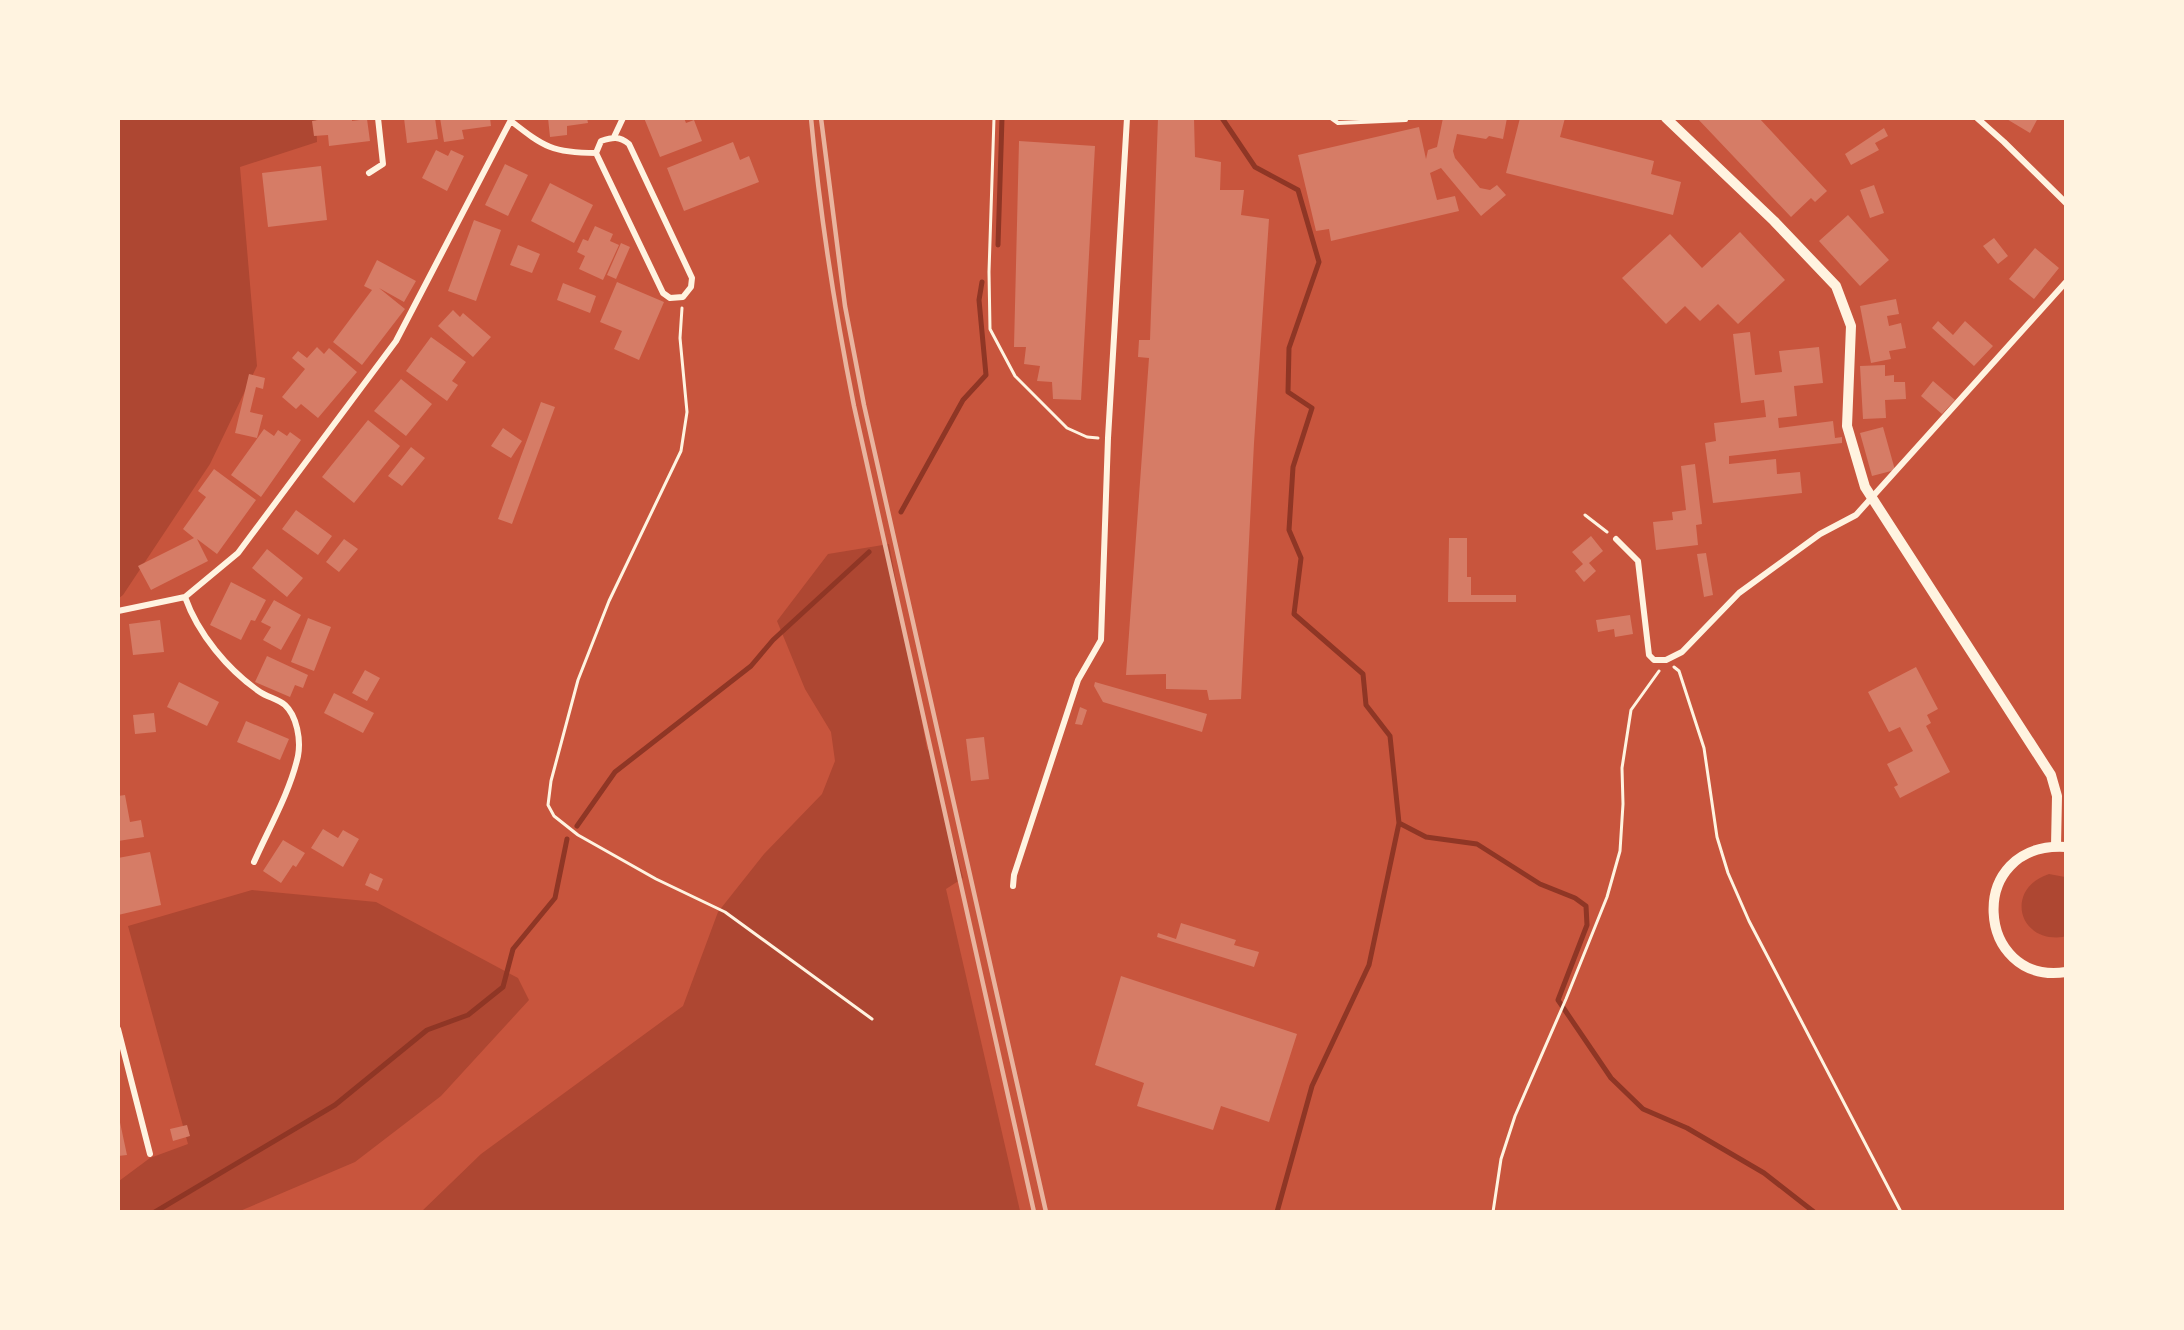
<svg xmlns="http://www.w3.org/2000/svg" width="2184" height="1330" viewBox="0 0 2184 1330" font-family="'Varela Round',sans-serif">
<rect width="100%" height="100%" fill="#c8553d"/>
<path fill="#ae4732" d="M119,119h197l1,23 -77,25 17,199 -47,98 -87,131 -4,3z
M889,544l38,205 4,3 32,126 -17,11 74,322 -599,1 60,-58 202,-148 35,-94 46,-58 58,-60 13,-33 -4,-29 -26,-43 -28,-68 51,-67z
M2049,874l16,3 1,58 -3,2c-46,6 -58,-49 -14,-63z
M252,890l124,12 142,76 11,22 -88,96 -86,66 -115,49 -121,1v-31l31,-23 38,-14 -60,-218z"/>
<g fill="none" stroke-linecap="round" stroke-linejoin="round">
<path stroke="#8f3625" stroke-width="5" d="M1222,118l33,49 43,23 21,72 -30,86 -1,44 24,16 -19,59 -4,63 12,28 -7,56 69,60 3,31 24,31 9,87 -30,142 -57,121 -35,126
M998,245l4,-127
M901,512l62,-112 23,-25 -7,-75 3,-18
M1399,823l27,14 51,7 63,40 35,14 11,8 1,19 -29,75 53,78 32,31 44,19 77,45 50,39
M577,826l38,-54 136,-106 22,-26 96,-88
M155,1212l180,-107 92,-75 41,-15 35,-28 10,-38 42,-51 12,-59"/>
</g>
<path fill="#d67c66" d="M330,118h22v3l15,-2 3,22 -41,5 -1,-11 -14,1 -2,-15z
M404,118h31l3,21 -31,4z
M440,118h50l1,8 -29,4 2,9 -20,3z
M548,118h39l1,5 -21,3v9l-17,2z
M644,118h40l2,5 8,-3 8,21 -42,16z
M1158,118h36l1,39 26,5 -1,28h24l-3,25 28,4 -15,224 -13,256 -32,1 -2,-10 -41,-1v-15l-40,1 23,-317 -11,-1 1,-17h11z
M1443,118h64l-4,21 -14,-3 -3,3 -29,-5 -4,17 2,7 25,30 10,2 7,-5 9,10 -25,21 -40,-48 -11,5 7,27 18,-4 4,15 -128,30 -2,-12 -13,2 -18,-76 121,-28 7,32 2,-9 9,-3z
M1520,118h45l-5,19 94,24 -3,13 30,8 -8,33 -167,-42z
M1697,118h62l68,73 -12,11 -4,-4 -20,19z
M2005,118h33l-8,15z
M1884,128l4,8 -13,7 4,7 -28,15 -6,-11z
M1019,141l76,5 -14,254 -28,-1 -1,-17 -15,-1 3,-15 -16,-2 2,-17h-12z
M733,142l7,18 9,-4 10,26 -75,29 -17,-43z
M436,150l12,6 3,-6 13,6 -17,35 -25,-13z
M505,164l23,11 -20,41 -23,-11z
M321,166l6,54 -59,7 -6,-54z
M550,183l43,22 -19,38 -43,-22z
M1874,185l10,28 -14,5 -10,-28z
M1848,215l41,45 -29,26 -41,-45z
M474,220l27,10 -25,71 -28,-10z
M595,226l18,8 -3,7 9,4 -16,35 -24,-11 6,-13 -8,-4 6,-13 5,2z
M1740,232l45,48 -47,44 -20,-20 -18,17 -15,-15 -19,18 -44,-46 48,-44 32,34z
M1994,238l14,18 -10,8 -15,-18z
M621,243l9,4 -14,32 -9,-4z
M518,245l22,9 -8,19 -22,-8z
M2035,248l24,20 -25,31 -25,-20z
M377,260l39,21 -12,21 -25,-14 26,21 -43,56 -29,-23 39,-52 -8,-4z
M617,282l47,20 -25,58 -25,-11 8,-18 -22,-9z
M563,283l33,13 -6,17 -33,-13z
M1896,299l3,15 -12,2 2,10 12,-3 5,25 -17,3 2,8 -20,4 -11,-57z
M453,310l7,7 3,-4 28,24 -18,20 -35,-31z
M1938,321l15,14 12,-14 28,25 -19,20 -42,-38z
M1750,332l5,43 27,-3 -3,-21 40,-4 4,36 -29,3 3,30 -19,2 1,10 54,-7 2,17 7,-1v6l-113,13v8l47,-5 1,15 23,-2 2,21 -89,10 -8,-60 11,-2 -2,-18 52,-6 -2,-17 -23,3 -8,-69z
M431,337l35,25 -14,19 6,4 -11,16 -41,-30z
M317,347l7,7 5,-6 28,24 -39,46 -17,-14 -5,5 -14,-12 23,-28 -13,-11 6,-7 9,7z
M1885,365v11l9,-1v7h11l1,17 -21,1 1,18 -23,1 -3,-53z
M249,374l16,4 -2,11 -7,-2 -6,25 13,3 -6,23 -22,-5z
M401,379l31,25 -26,32 -32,-25z
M1933,381l22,19 -13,14 -21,-18z
M541,402l14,5 -43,117 -14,-5z
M368,420l32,26 -46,57 -32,-26z
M1883,427l12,43 -23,6 -12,-43z
M503,428l19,13 -11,17 -20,-12z
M264,429l10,7 4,-6 9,6 3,-4 11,8 -40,57 -30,-22z
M411,447l14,11 -23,28 -14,-10z
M1695,464l7,60 -6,1 2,20 -42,5 -3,-28 20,-2 -1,-8 14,-2 -5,-44z
M214,469l42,31 -39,54 -20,-15 11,22 -57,29 -13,-24 56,-28 -11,-9 23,-32 -8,-6z
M296,510l36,26 -14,19 -36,-26z
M1591,536l12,15 -14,12 7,8 -12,11 -9,-11 8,-7 -11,-12z
M1449,538h18v39h4v18h45v7h-68z
M344,539l14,10 -19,23 -13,-10z
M267,549l36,29 -16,19 -35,-29z
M1706,553l7,42 -9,2 -7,-43z
M231,582l35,18 -11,21 -4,-1 -10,20 -31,-15z
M274,600l27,15 -20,35 -18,-10 8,-13 -10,-5z
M1630,615l3,19 -18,3 -1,-8 -16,3 -2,-12z
M308,618l23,9 -17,44 -23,-9z
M160,620l4,32 -31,3 -4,-31z
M267,656l41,19 -5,13 -8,-3 -5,12 -35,-15z
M1916,667l22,42 -11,6 4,8 -5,3 24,46 -50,26 -6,-11 4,-2 -11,-21 26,-13 -13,-24 -11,5 -21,-40z
M365,670l15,8 -13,23 -15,-8z
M179,682l40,20 -12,24 -40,-19z
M1095,682l112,32 -5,18 -99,-30 -9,-16z
M334,693l40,20 -11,20 -39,-20z
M1080,707l7,3 -5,15 -7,-1z
M154,713l2,19 -21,2 -2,-19z
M246,721l43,18 -9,21 -43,-18z
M984,737l5,42 -18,2 -5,-42z
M125,795l5,27 11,-2 3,17 -26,4v-45z
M323,829l15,9 5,-8 16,9 -16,28 -32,-19z
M283,840l22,13 -9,14 -3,-2 -12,18 -18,-12z
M150,852l11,53 -43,10v-57z
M370,873l13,6 -5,12 -13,-6z
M1181,923l55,17 -2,5 25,7 -5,15 -97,-30 1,-4 18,6z
M1121,976l176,58 -28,88 -48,-16 -8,24 -76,-24 7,-23 -49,-18z
M118,1113l9,42 -9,1z
M187,1125l3,11 -17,5 -3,-12z"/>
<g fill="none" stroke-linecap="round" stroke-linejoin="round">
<path stroke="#fff3e0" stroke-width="3" d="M994,118l-5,154 1,57 25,47 52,52 20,9 11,1
M682,308l-2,30 7,74 -6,39 -72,150 -31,79 -27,101 -3,24 6,11 24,19 78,44 69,33 147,107
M1585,515l22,17
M1674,667l5,4 25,77 13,89 11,36 21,48 152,291
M1493,1212l8,-53 14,-43 51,-117 41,-102 13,-46 3,-47 -1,-36 9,-58 28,-39"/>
<path stroke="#fff3e0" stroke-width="4" d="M1331,118l7,5 68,-3"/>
<path stroke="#fff3e0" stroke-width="6" d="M1977,118l27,24 62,61
M511,121c33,26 42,32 85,32l67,140 7,5 13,-1 8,-10 1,-9 -63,-134c-10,-8 -16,-7 -28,-3l-5,12
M614,137l9,-19
M369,173l14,-9 -5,-46
M1616,539l22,22 11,94 5,5h12l16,-8 57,-59 81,-59 36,-19 210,-233
M185,597c13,37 43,73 75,95 7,5 18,7 25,13 12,11 16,35 13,51 -8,36 -29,72 -44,106
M118,611l67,-14 53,-44 158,-212 116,-223
M1013,886l1,-11 64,-195 23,-40 7,-202 19,-320
M118,1029l32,125"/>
<path stroke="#fff3e0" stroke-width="10" d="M1666,118l108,103 62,65 15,40 -4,100 18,61 186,288 6,21 -1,50"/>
<path stroke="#fff3e0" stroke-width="10" d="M2066,847c-102,-6 -91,139 0,125"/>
<path stroke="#e9b49f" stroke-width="4.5" d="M811,118c9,97 24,193 43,288l180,806
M821,118l24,188 19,99 182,807"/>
</g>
<rect width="2184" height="1330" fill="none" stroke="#fff3e0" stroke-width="240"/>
</svg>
